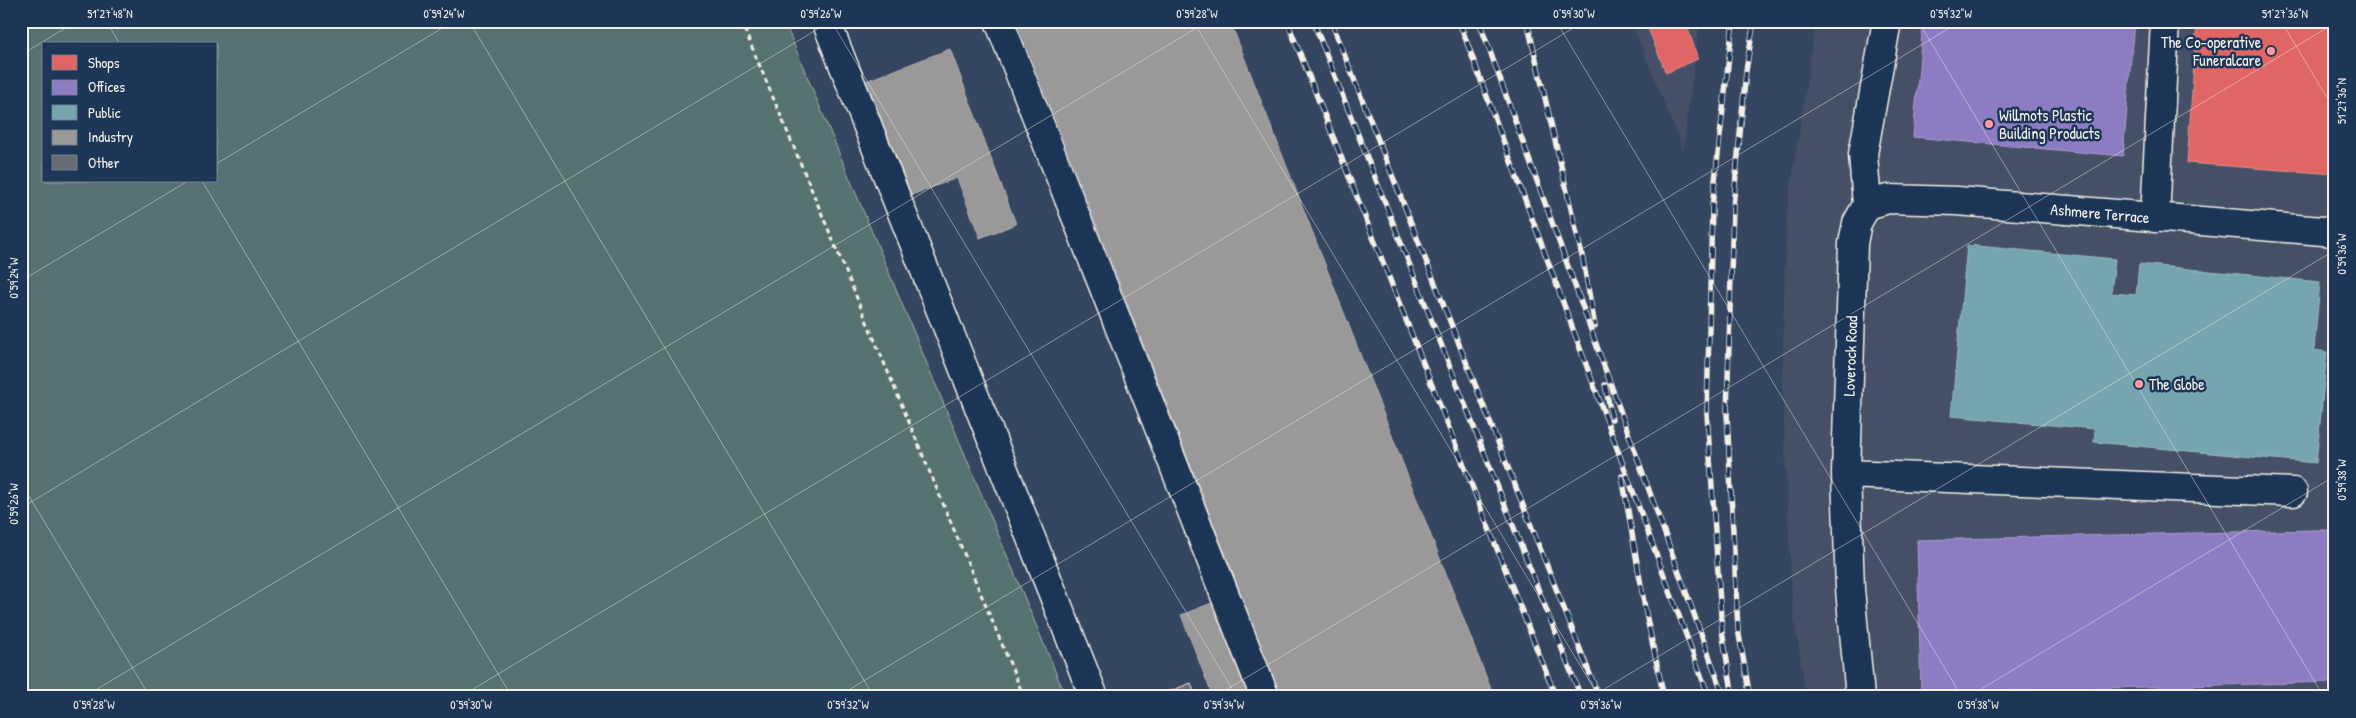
<svg xmlns="http://www.w3.org/2000/svg" width="2356" height="718" viewBox="0 0 2356 718" font-family="'Patrick Hand',sans-serif">
  <style>
    .built { fill: #445065 }
    .green { fill: #57726f; stroke: #a6b2ac; fill-rule: evenodd }
    .shops { fill: #e06666; stroke: #e6908d }
    .offices { fill: #8e7cc3; stroke: #ad9fce }
    .public { fill: #76a5af; stroke: #9cbcc0 }
    .industry { fill: #999; stroke: #b4b3b1 }
    .building { fill: #696b72; stroke: #f4f1e8 }
    .lines { fill: none; stroke-linecap: round; stroke-linejoin: round }
    .minor-casing { stroke: #f4f1e8; stroke-width: 31 }
    .path { stroke: #f4f1e8; stroke-width: 3; stroke-dasharray: 5 4; stroke-linecap: butt }
    .minor { stroke: #1d3557; stroke-width: 28 }
    .rail-casing { stroke: #f4f1e8; stroke-width: 5.5 }
    .rail { stroke: #1d3557; stroke-width: 4; stroke-dasharray: 11; stroke-linecap: butt }
    .ticks { fill: none; stroke: #f4f1e8; stroke-width: 1; stroke-opacity: 0.45 }
    .poi-dot { fill: #ff9aa2; stroke: #1d3557; stroke-width: 2 }
    .labels { text-anchor: middle; stroke-width: 5; stroke-linejoin: round; paint-order: stroke }
    .poi-label { font-size: 16px; fill: #f4f1e8; stroke: #1d3557; text-anchor: start }
    .street-label { font-size: 16px; fill: #f4f1e8; stroke: #1d3557 }
    .neatline { fill: none; stroke: #f4f1e8; stroke-width: 2 }
    .ticks-label { font-size: 12px; text-anchor: middle; fill: #f4f1e8 }
  </style>
  <rect width="100%" height="100%" fill="#34455f"/>
  <filter id="ink" filterUnits="userSpaceOnUse"><feTurbulence type="fractalNoise" baseFrequency=".02" numOctaves="2"/><feDisplacementMap in="SourceGraphic" scale="10" xChannelSelector="R" yChannelSelector="G"/><feConvolveMatrix kernelMatrix="1 2 1 2 8 2 1 2 1" color-interpolation-filters="sRGB"/></filter>
  <g filter="url(#ink)">
    <!-- built -->
    <path class="built" d="M1631,21h69l-17,129z
      M1816,21h519v676h-529l-14,-94 -10,-221 4,-165z"/>
    <!-- green -->
    <path class="green" d="M21,21h763l282,676h-1045zM44,44h172v137h-172z"/>
    <!-- shops -->
    <path class="shops" d="M1645,21h42v5l11,33 -32,14z
      M2197,21h138v153l-148,-11z"/>
    <!-- offices -->
    <path class="offices" d="M1923,21h211l-11,135 -210,-19z
      M2314,530h21v152l-414,11 -4,-153z"/>
    <!-- public -->
    <path class="public" d="M1967,245l148,14 -4,34 25,2 3,-31 181,18 -6,68 13,2 -11,111 -222,-21 1,-13 -144,-13z"/>
    <!-- industry -->
    <path class="industry" d="M1017,21h213l264,676h-281l-32,-82 59,-23z
      M950,49l66,175 -36,14 -23,-60 -48,18 -43,-115z"/>
    <!-- building -->
    <path class="building" d="M1191,683l5,14h-41z"/>
    <g class="lines">
      <defs>
        <path id="minor" d="M826,21l268,676
          M999,21l266,676
          M1867,205l21,-6 69,2 378,31
          M2155,218l10,-197
          M1846,474l447,18
          M1860,697l-10,-108 -4,-115 7,-231 4,-20 10,-18 -4,-51 24,-133"/>
      </defs>
      <!-- minor casing -->
      <use href="#minor" class="minor-casing"/>
      <!-- path -->
      <path class="path" d="M741,21l283,676"/>
      <!-- minor -->
      <use href="#minor" class="minor"/>
      <defs>
        <path id="rail" d="M1287,21l269,676
          M1313,21l268,676
          M1331,21l268,676
          M1459,21l250,676
          M1479,21l245,676
          M1527,21l56,239 12,66
          M1605,385l7,34
          M1622,476l24,138 18,83
          M1733,697l-11,-66 -15,-217 5,-207 21,-186
          M1750,697l-12,-68 -11,-215 6,-207 13,-136 8,-50"/>
      </defs>
      <!-- rail casing -->
      <use href="#rail" class="rail-casing"/>
      <!-- rail -->
      <use href="#rail" class="rail"/>
    </g>
  </g>
  <!-- ticks -->
  <path class="ticks" d="M106,21l14,23M469,21l405,676M831,21l406,676M1193,21l406,676M1556,21l406,676M1918,21l406,676M2281,21l54,90M21,55l56,-34M216,164l238,-143M202,181l310,516M21,281l167,-100M21,483l129,214M21,508l810,-487M84,697l1124,-676M460,697l1125,-676M837,697l1124,-676M1214,697l1121,-674M1591,697l744,-447M1968,697l367,-221"/>
  <!-- markers -->
  <g class="poi-dot">
    <circle cx="2271" cy="51" r="5"/>
    <circle cx="1989" cy="124" r="5"/>
    <circle cx="2139" cy="384" r="5"/>
  </g>
  <g class="labels">
    <!-- poi labels -->
    <g class="poi-label">
      <text x="2261" y="48" text-anchor="end">The Co-operative<tspan x="2261" dy="18">Funeralcare</tspan></text>
      <text x="1999" y="121">Willmots Plastic<tspan x="1999" dy="18">Building Products</tspan></text>
      <text x="2149" y="390">The Globe</text>
    </g>
    <!-- street labels -->
    <g class="street-label">
      <text transform="translate(2100 213) rotate(5)" y="6">Ashmere Terrace</text>
      <text transform="translate(1850 356) rotate(-88)" y="6">Loverock Road</text>
    </g>
  </g>
  <!-- margin -->
  <rect width="2356" height="718" fill="none" stroke="#1d3557" stroke-width="55"/>
  <!-- legend -->
  <rect x="42" y="42" width="175" height="140" fill="#1d3557" stroke="#738091"/>
  <rect x="52" y="55" width="25" height="15" fill="#e06666" stroke="#738091"/>
  <text x="88" y="68" font-size="15" fill="#f4f1e8">Shops</text>
  <rect x="52" y="80" width="25" height="15" fill="#8e7cc3" stroke="#738091"/>
  <text x="88" y="92" font-size="15" fill="#f4f1e8">Offices</text>
  <rect x="52" y="105" width="25" height="15" fill="#76a5af" stroke="#738091"/>
  <text x="88" y="118" font-size="15" fill="#f4f1e8">Public</text>
  <rect x="52" y="130" width="25" height="15" fill="#999999" stroke="#738091"/>
  <text x="88" y="142" font-size="15" fill="#f4f1e8">Industry</text>
  <rect x="52" y="155" width="25" height="15" fill="#696b72" stroke="#738091"/>
  <text x="88" y="168" font-size="15" fill="#f4f1e8">Other</text>
  <rect x="28" y="28" width="2300" height="662" class="neatline"/>
  <g class="ticks-label">
    <text x="110" y="18">51°27'48"N</text>
    <text x="444" y="18">0°59'24"W</text>
    <text x="821" y="18">0°59'26"W</text>
    <text x="1197" y="18">0°59'28"W</text>
    <text x="1574" y="18">0°59'30"W</text>
    <text x="1951" y="18">0°59'32"W</text>
    <text x="2285" y="18">51°27'36"N</text>
    <text transform="translate(2342 101) rotate(-90)" y="4">51°27'36"N</text>
    <text transform="translate(2342 254) rotate(-90)" y="4">0°59'36"W</text>
    <text transform="translate(14 278) rotate(-90)" y="4">0°59'24"W</text>
    <text transform="translate(2342 480) rotate(-90)" y="4">0°59'38"W</text>
    <text transform="translate(14 504) rotate(-90)" y="4">0°59'26"W</text>
    <text x="94" y="709">0°59'28"W</text>
    <text x="471" y="709">0°59'30"W</text>
    <text x="848" y="709">0°59'32"W</text>
    <text x="1224" y="709">0°59'34"W</text>
    <text x="1601" y="709">0°59'36"W</text>
    <text x="1978" y="709">0°59'38"W</text>
  </g>
</svg>
